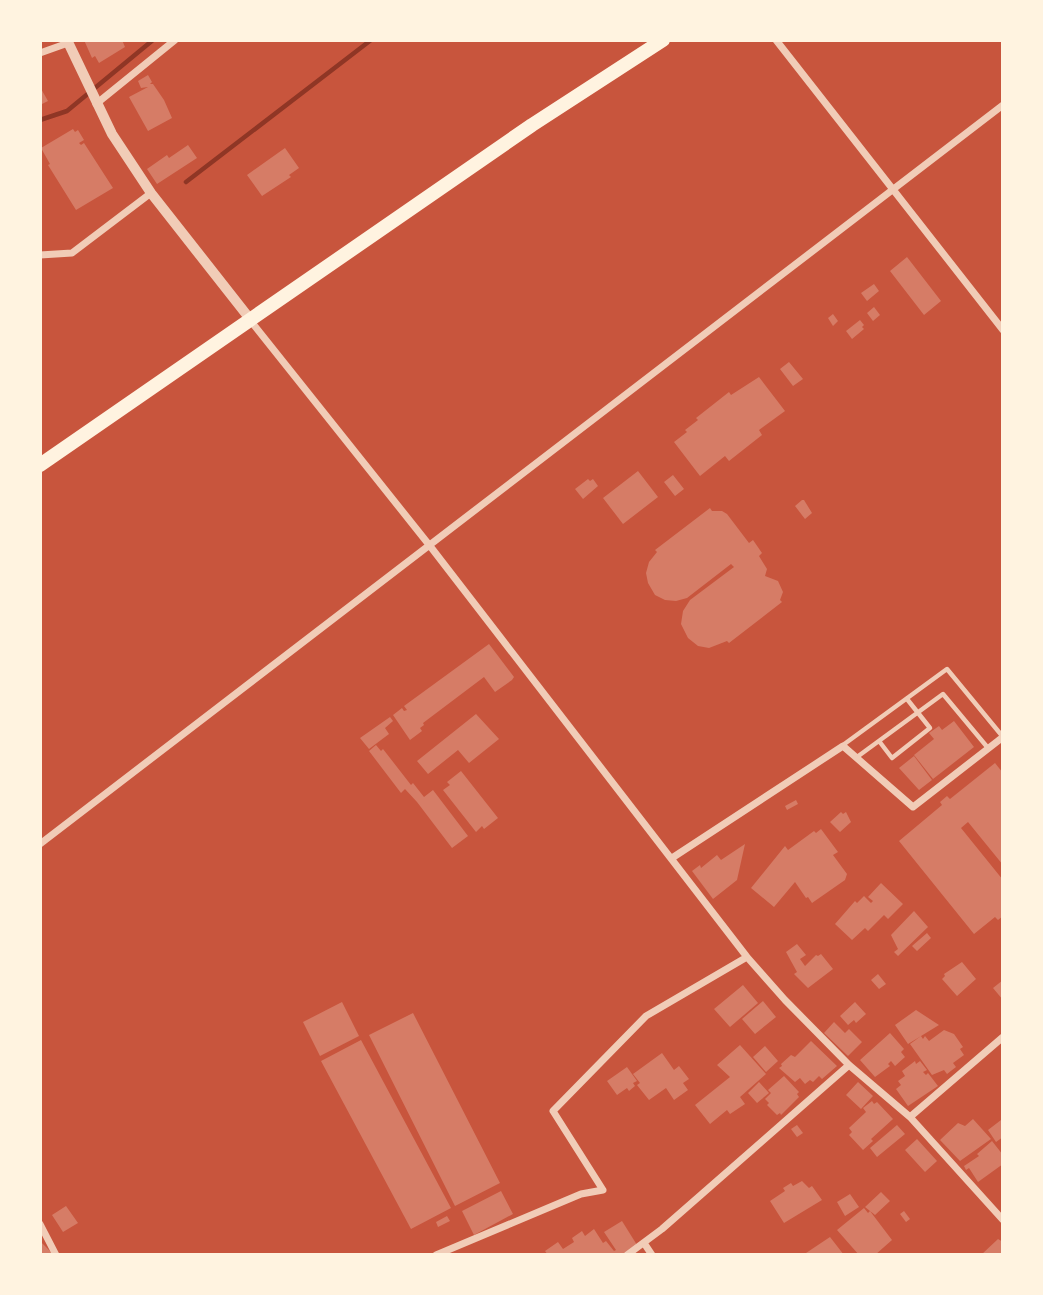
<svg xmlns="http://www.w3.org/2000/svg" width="1043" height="1295" viewBox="0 0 1043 1295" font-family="'PT Sans',sans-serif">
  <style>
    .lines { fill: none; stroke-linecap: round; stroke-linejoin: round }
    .stream { stroke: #8f3625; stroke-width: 4.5 }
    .building { fill: #d67c66 }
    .service { stroke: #f1ccb7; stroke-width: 4.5 }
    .minor { stroke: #f1ccb7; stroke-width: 7 }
    .tertiary { stroke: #f1ccb7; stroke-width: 10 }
    .trunk { stroke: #fff3e0; stroke-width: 14 }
  </style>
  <rect width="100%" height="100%" fill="#c8553d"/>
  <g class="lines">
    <!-- stream -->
    <path class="stream" d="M40,120l27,-9 86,-71
      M186,182l185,-142"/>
  </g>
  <!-- building -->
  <path class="building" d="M84,40h38l3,7 -26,16 -4,-7 -3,2z
    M148,75l4,7 -2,2h3l11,16 8,18 -24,13 -19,-34 19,-10 -7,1 -3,-7z
    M40,87l8,14 -8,4z
    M73,129l2,3 3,-2 6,10 -5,3 2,2 3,-2 29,45 -37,22 -28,-45 2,-1 -9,-16z
    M188,145l9,13 -40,26 -10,-15 20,-14 2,3z
    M285,148l14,20 -10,7 2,2 -29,19 -15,-21z
    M907,257l34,44 -17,14 -34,-44z
    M874,284l5,7 -12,10 -6,-8z
    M874,307l6,8 -7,6 -6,-8z
    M833,314l5,7 -5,5 -5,-8z
    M860,320l4,5 -2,2 2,2 -12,10 -6,-8z
    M789,362l14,17 -10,7 -13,-17z
    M759,377l26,34 -26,19 3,5 -33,26 -4,-5 -25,20 -26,-34 13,-10 -2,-2 13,-10 -2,-2 33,-26 2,3z
    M638,471l20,26 -35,27 -20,-26z
    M673,475l11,14 -9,7 -11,-14z
    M588,479l2,2 3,-2 5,7 -15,13 -8,-10z
    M802,500h2l8,13 -7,6 -10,-13z
    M710,508l2,3h10l5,3 22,29 4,-3 9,13 -3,3 8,13 -2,7 13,5 5,11 -3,8 2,2 -53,41 -2,-2 -18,7 -11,-2 -10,-8 -7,-14 2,-13 7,-11 44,-33 -3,-3 -44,34 -11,3 -11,-1 -10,-5 -7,-12 -2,-10 3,-11 8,-10 -2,-2z
    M489,644l25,33 -2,3 -17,12 -11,-15 -61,46 1,2 -4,3 2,3 -12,9 -17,-25 9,-7 2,3 3,-1 -3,-4z
    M476,714l23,25 -30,24 -11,-13 -30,24 -11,-13z
    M390,717l3,4 -8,7 4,6 -20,15 -9,-11z
    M954,721l20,26 -41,32 -19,-24 20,-16 -5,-6 10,-7 3,4z
    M376,745l5,6 2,-2 28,36 2,-2 11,14 9,-7 35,46 -16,12 -35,-46 -12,-13 -4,4 -32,-42z
    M914,756l18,24 -13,10 -20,-22z
    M995,763l8,10v92l-35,-43 -7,6 42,52v36l-5,4 -3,-3 -21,17 -75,-93 43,-36 -2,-3 7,-6 3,3z
    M461,771l37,47 -14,11 -2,-3 -6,6 -33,-42 7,-5 -3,-3z
    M796,800l2,4 -11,6 -2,-4z
    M841,812l2,2 3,-2 5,10 -11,10 -10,-10z
    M821,829l17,23 -5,3 14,19 -2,6 -33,23 -4,-6 -2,1 -11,-16 -21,25 -23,-19 34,-42 3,4 26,-19 2,2z
    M745,844l-8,36 -24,19 -21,-28 8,-6 1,3 16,-13 4,5z
    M881,883l22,21 -15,15 -4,-4 -16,16 -3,-3 -13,12 -17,-16 20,-23 2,2 7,-7 7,7 2,-2 -5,-4z
    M914,911l14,16 -30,29 -4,-4 4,-3 -7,-14z
    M927,933l4,5 -14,13 -5,-5z
    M797,944l9,11 -6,4 5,7 11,-11 2,1 3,-2 12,15 -25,19 -14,-14 3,-2 -11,-20z
    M962,962l14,17 -19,17 -15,-17 3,-3 -1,-2z
    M878,974l8,10 -7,5 -8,-9z
    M1003,980v20l-10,-12z
    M743,985l15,18 -28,24 -16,-18z
    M763,1001l13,16 -21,17 -13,-15z
    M342,1002l17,34 -39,20 -17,-34z
    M855,1002l11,12 -10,9 -2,-3 -6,5 -8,-9z
    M916,1010l23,15 -31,19 -13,-19z
    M413,1013l87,170 -45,23 -86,-171z
    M834,1022l11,11 4,-4 13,13 -14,14 -24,-23z
    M944,1030l10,4 9,13 -3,2 4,6 -11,8 3,4 -9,7 -3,-4 -12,5 -22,-31 11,-8 2,3 2,-3 4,5z
    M890,1033l14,16 -3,3 4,5 -10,9 -4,-5 -3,3 2,2 -15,11 -15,-17z
    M361,1040l90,168 -40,21 -90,-168z
    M811,1041l26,25 -15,13 -3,-3 -6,6 -3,-2 -5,4 -5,-6 -5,4 -16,-14 3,-2 -1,-2 10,-9 4,2z
    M740,1045l26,29 -26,23 5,7 -15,10 -3,-4 -17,14 -15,-19 35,-28 -13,-12z
    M765,1046l13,15 -12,11 -13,-15z
    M662,1053l12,17 5,-4 10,13 -6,4 5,7 -14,10 -8,-12 -17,12 -12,-15 3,-2 -7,-9z
    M915,1061l1,3 4,-3 7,9 -4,2 3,3 2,-2 10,13 -30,20 -12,-17 5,-4 -3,-4 7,-5 -3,-5z
    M627,1067l10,14 -4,2 2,3 -6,5 -2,-3 -10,7 -10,-14z
    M784,1076l15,16 -2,2 2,3 -18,18 -1,-2 -3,2 -10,-10 2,-2 -4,-4 6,-6 -3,-3z
    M759,1082l10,11 -12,10 -9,-10z
    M858,1082l15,14 -12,13 -15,-14z
    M872,1101l2,3 3,-2 16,17 -22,20 2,2 -10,9 -14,-15 3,-3 -3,-4 17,-16 -3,-4z
    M973,1119l18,20 -31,22 -20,-21 18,-17 7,3z
    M1001,1120l2,17 -7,5 -8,-12z
    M797,1125l6,8 -6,4 -6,-8z
    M897,1125l8,9 -28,23 -7,-9z
    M917,1139l20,22 -12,11 -20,-22z
    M992,1141l11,14v9l-25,18 -9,-14 -3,2 -2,-4 15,-10 -2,-2z
    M802,1181l7,7 3,-2 10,14 -38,23 -14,-22 15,-10 -2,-3 8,-5 2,3z
    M501,1191l12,23 -39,21 -12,-24z
    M881,1192l9,9 -15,14 -10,-8z
    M850,1194l9,13 -14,9 -8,-14z
    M66,1206l12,17 -15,9 -11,-17z
    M864,1208l4,5 2,-2 22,29 -17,15h-16l-22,-25z
    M904,1211l6,8 -4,3 -6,-8z
    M447,1216l3,5 -12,6 -2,-5z
    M622,1221l15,24 -14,10h-75l-3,-4 13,-9 5,7 11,-7 -2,-4 10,-7 3,5 9,-7 9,14 3,-2 8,10 2,-1 -12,-18z
    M830,1237l14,18h-41z
    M998,1239l5,3v13h-22z
    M40,1241l11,11v3h-11z"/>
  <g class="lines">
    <!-- service -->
    <path class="service" d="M879,741l13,17 38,-30 -23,-29
      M843,745l104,-76 56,68
      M857,757l86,-63 45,54"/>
    <!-- minor -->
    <path class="minor" d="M776,40l227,290
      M40,53l28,-10
      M96,104l79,-64
      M40,255l32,-2 79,-60
      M250,320l180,226 317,411 38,43 64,65 61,52 93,103
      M40,844l963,-739
      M672,858l171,-112 70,61 90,-70
      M910,1117l93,-80
      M40,1224l16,31
      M644,1243l8,12
      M436,1255l145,-61 22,-4 -50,-79 93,-95 101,-59
      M627,1255l35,-26 187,-164"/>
    <!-- tertiary -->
    <path class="tertiary" d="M67,40l45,94 39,59 99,126"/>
    <!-- trunk -->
    <path class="trunk" d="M40,465l492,-340 131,-85"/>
  </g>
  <!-- border -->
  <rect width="1043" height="1295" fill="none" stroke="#fff3e0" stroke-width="84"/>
</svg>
